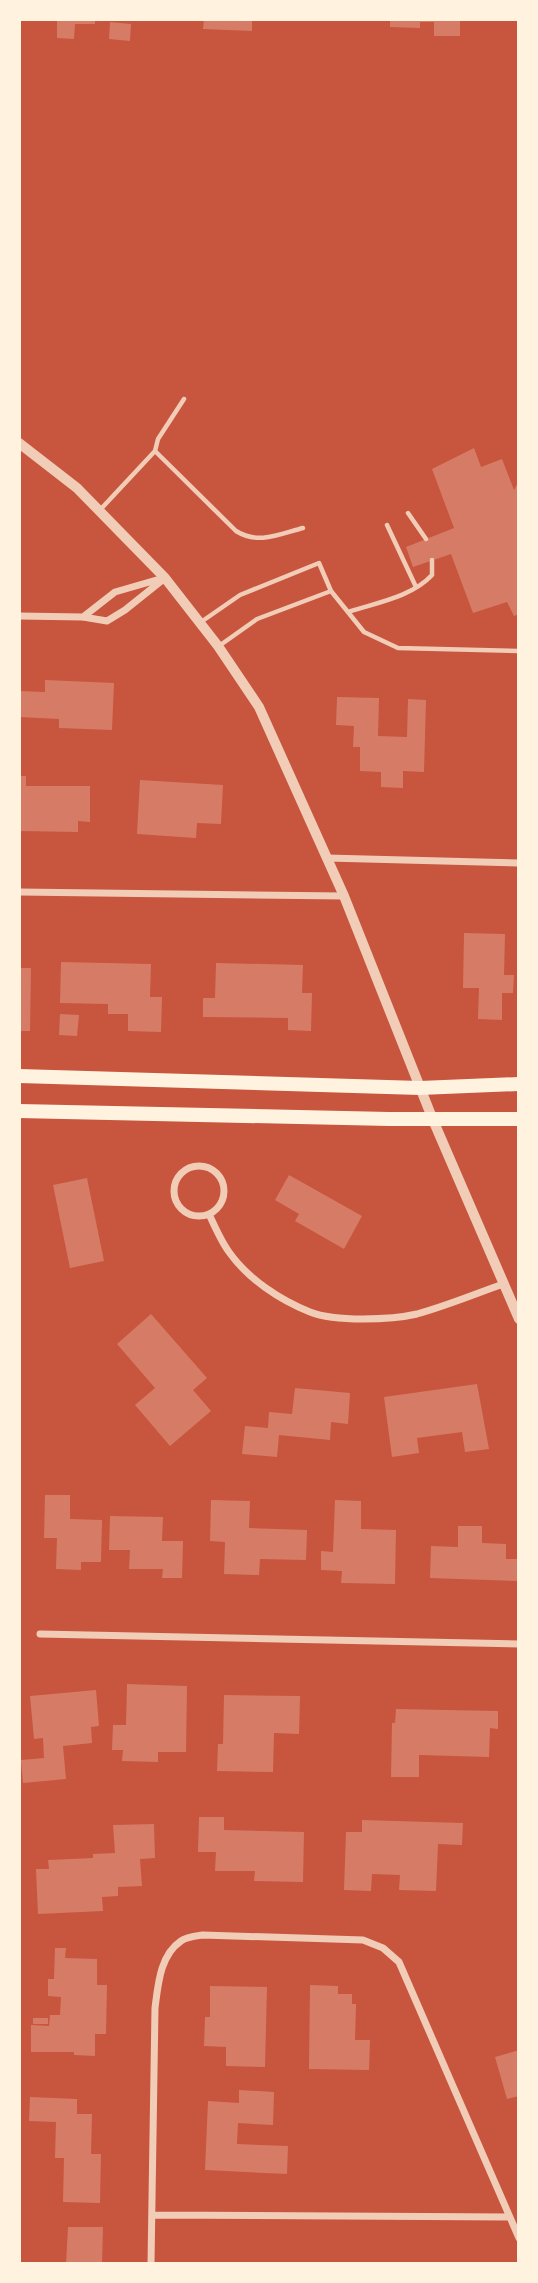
<svg xmlns="http://www.w3.org/2000/svg" width="538" height="2283" viewBox="0 0 538 2283" font-family="'IBM Plex Serif',serif">
  <style>
    .building { fill: #d67c66 }
    .lines { fill: none; stroke-linecap: round; stroke-linejoin: round }
    .service { stroke: #f1ccb7; stroke-width: 4.5 }
    .minor { stroke: #f1ccb7; stroke-width: 7 }
    .tertiary { stroke: #f1ccb7; stroke-width: 10 }
    .primary { stroke: #fff3e0; stroke-width: 14 }
  </style>
  <rect width="100%" height="100%" fill="#c8553d"/>
  <!-- building -->
  <path class="building" d="M57,19h38v5h-20l-1,15 -17,-1z
    M204,19h48v12l-49,-2z
    M390,19h70v17h-26v-14h-14v6l-30,-1z
    M110,22l21,2 -1,17 -21,-2z
    M474,448l7,19 21,-8 12,31 5,-9v133l-5,2 -7,-14 -34,11 -22,-59 -38,13 -7,-20 48,-19 -22,-59z
    M45,680l69,3 -2,47 -53,-2v-9l-40,-2v-26l26,1z
    M337,697l42,1 -1,38 29,1 1,-38 18,1 -2,72 -21,-1v17l-22,-1v-15l-21,-1v-24h-7l1,-21 -18,-1z
    M19,776h7v10h64v36l-12,-1v11l-59,-1z
    M140,780l83,5 -2,39 -24,-1 -1,15 -59,-4z
    M464,933l41,1 -1,41h10l-1,18h-11v27l-24,-1 1,-31h-16z
    M61,962l90,2 -1,33h12l-1,35 -33,-1v-17h-20v-10l-48,-1z
    M216,963l87,2 -1,28h10l-1,38 -23,-1v-12l-85,-1v-19h12z
    M19,968h12l-1,63h-11z
    M60,1014l19,1 -2,21 -18,-1z
    M289,1175l73,41 -18,33 -49,-28 4,-7 -24,-14z
    M87,1178l17,83 -34,7 -17,-83z
    M151,1314l56,64 -14,12 18,21 -41,35 -35,-41 20,-17 -38,-44z
    M477,1384l12,65 -24,3 -3,-20 -45,6 2,15 -27,4 -8,-60z
    M295,1388l55,5 -2,31 -17,-2 -1,18 -51,-5 -2,22 -35,-3 3,-28 23,2 1,-16 23,2z
    M45,1495h25v24l32,1 -1,42h-20v8l-25,-1 1,-31h-13z
    M211,1500l39,1 -1,27 58,2 -1,30 -46,-1 -1,16 -35,-1 1,-32 -15,-1z
    M335,1500l26,1v28l35,1 -1,54 -54,-1 1,-12 -21,-1v-19l12,1z
    M110,1516l53,1 -1,24h21l-1,37h-20l1,-9h-34l1,-19h-21z
    M458,1526h24v17l24,1v15h13v22l-89,-3 1,-32 27,1z
    M127,1684l60,2 -1,66h-28v10l-36,-1 1,-11h-11l1,-25h13z
    M96,1690l3,36 -8,1 1,16 -29,3 3,33 -43,4 -2,-23 23,-2 -1,-20 -9,1 -4,-43z
    M224,1695l76,1 -1,38 -25,-1 -1,39 -56,-1 1,-27h5z
    M396,1709l102,2v18l-8,-1 -1,29 -70,-2v22h-28l1,-54h3z
    M199,1817h25v13l80,2 -1,50 -49,-1 1,-10h-40l1,-19h-18z
    M362,1820l101,3 -1,22 -24,-1 -2,47 -37,-1 1,-15 -28,-1 -1,17 -27,-1 2,-58h16z
    M154,1824l1,34 -15,1 2,27 -24,1v9l-16,1 1,14 -65,3 -2,-45h13l-1,-9 45,-2v-4l22,-1 -2,-28z
    M55,1948h11l-1,10 32,1v26h10l-1,49h-11v22l-21,-1v-3h-43v-27l18,1 1,-11h10l1,-18 -13,-1v-17h6z
    M310,1985l28,1v8h14v10h4l-1,36h15l-1,30 -60,-1z
    M210,1986l57,1 -2,80 -39,-1v-19l-22,-1 1,-29h5z
    M33,2018h15v6h-15z
    M519,2050v46l-12,3 -12,-42z
    M239,2090l35,2 -1,33 -35,-2 -1,21 51,2 -1,28 -82,-4 3,-69 31,2z
    M30,2097l47,2v15h15l-1,40h10l-1,49 -37,-1 1,-44h-9l1,-36 -27,-1z
    M68,2227h35l-1,37h-36z"/>
  <g class="lines">
    <!-- service -->
    <path class="service" d="M155,451l81,80c22,14 44,3 67,-3
      M99,511l56,-60 3,-12 26,-40
      M408,513l18,26
      M387,525l29,62
      M348,612c27,-9 64,-15 84,-37v-15
      M201,622l39,-27 79,-32 12,28 33,41 34,16 121,3
      M219,646l38,-27 74,-28"/>
    <!-- minor -->
    <path class="minor" d="M19,616l64,1 24,4 18,-11 40,-32
      M83,617l32,-25 45,-13
      M327,858l192,5
      M19,892l325,4
      M174 1191a25 25 0 1 1 50 0a25 25 0 1 1-50 0Z
      M209,1214c6,13 12,27 20,38 19,27 51,48 81,60 25,10 81,8 107,2 29,-8 58,-20 86,-30
      M40,1634l479,10
      M153,2215l356,2
      M151,2264l4,-256c3,-23 5,-53 26,-67 5,-4 15,-5 22,-6l160,5 20,8 16,14 120,276"/>
    <!-- tertiary -->
    <path class="tertiary" d="M19,443l58,45 88,90 53,68 41,61 85,189 89,224 86,199"/>
    <!-- primary -->
    <path class="primary" d="M19,1076l401,12 99,-4
      M19,1111l370,8h130"/>
  </g>
  <!-- border -->
  <rect width="538" height="2283" fill="none" stroke="#fff3e0" stroke-width="42"/>
</svg>
